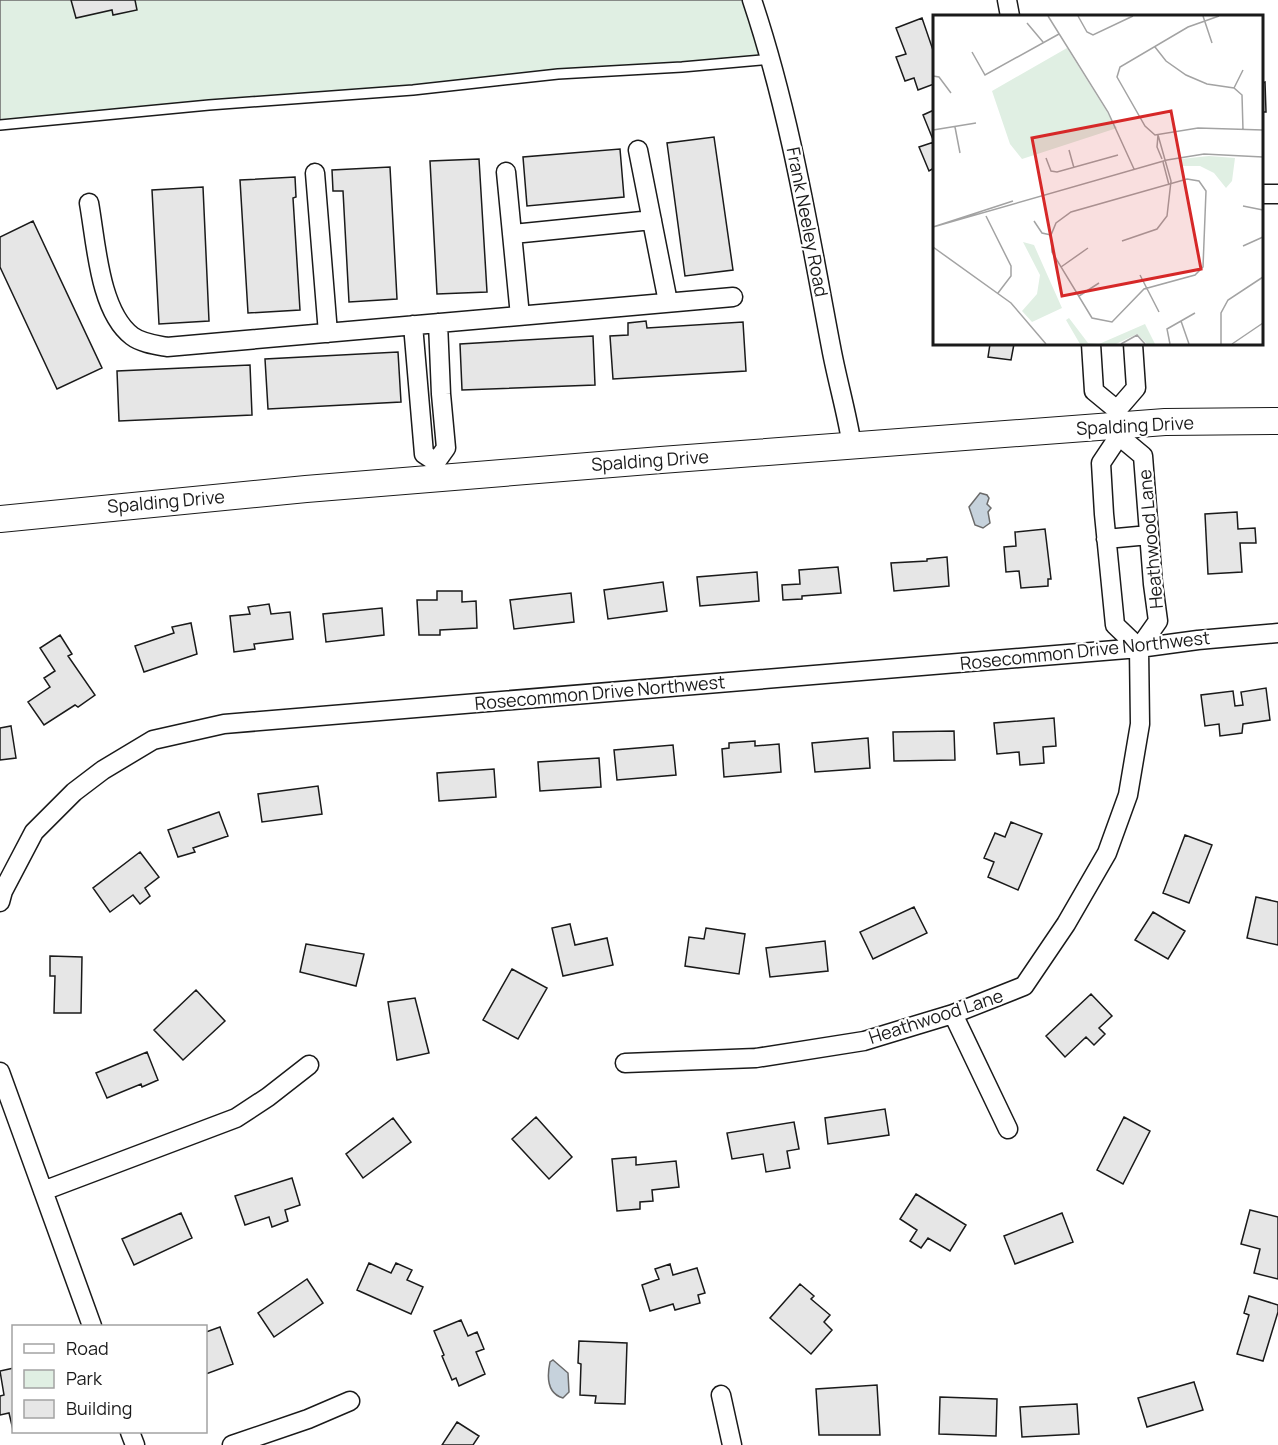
<svg xmlns="http://www.w3.org/2000/svg" width="1278" height="1445" viewBox="0 0 1278 1445" font-family="Manrope,sans-serif">
  <style>
    .green { fill: #e0efe3; stroke: #6a6a6a; stroke-width: 1.5 }
    .water { fill: #c6d2dc; stroke: #6a6a6a; stroke-width: 1.5 }
    .building { fill: #e6e6e6; stroke: #1a1a1a; stroke-width: 1.5 }
    .lines { fill: none; stroke-linecap: round; stroke-linejoin: round }
    .service-casing { stroke: #1a1a1a; stroke-width: 12 }
    .minor-casing { stroke: #1a1a1a; stroke-width: 21 }
    .secondary-casing { stroke: #1a1a1a; stroke-width: 28 }
    .service { stroke: #fff; stroke-width: 9 }
    .minor { stroke: #fff; stroke-width: 18 }
    .secondary { stroke: #fff; stroke-width: 26 }
    .labels { text-anchor: middle; stroke-width: 4.5; stroke-linejoin: round; paint-order: stroke }
    .street-label { font-size: 18px; fill: #1a1a1a; stroke: #fff }
    .inset-road { fill: none; stroke: #a3a3a3; stroke-width: 1.5 }
    .view { fill: #d62828; fill-opacity: 0.15; stroke: #d62828; stroke-width: 3 }
    .inset-edge { fill: none; stroke: #1a1a1a; stroke-width: 3 }
  </style>
  <rect width="100%" height="100%" fill="#fff"/>
  <!-- green -->
  <path class="green" d="M0,0h752l20,59 -772,66z"/>
  <!-- water -->
  <path class="water" d="M980,493l7,2 2,3 -2,6 4,4 -3,4 2,11 -7,5 -8,-3 -6,-18z
    M553,1360l15,13 1,19 -6,6c-17,-5 -16,-22 -13,-36z"/>
  <!-- building -->
  <path class="building" d="M71,0h64l2,10 -24,5 -1,-5 -36,8z
    M922,18l12,35v31l-16,6 -4,-12 -9,3 -9,-24 10,-3 -10,-26z
    M1265,82l1,30h-4v-29z
    M934,110v58l-5,3 -10,-24 15,-5 -11,-27z
    M714,137l19,133 -48,6 -18,-133z
    M620,149l4,48 -97,9 -4,-49z
    M479,159l8,133 -50,2 -7,-133z
    M390,167l7,132 -48,3 -6,-111h-10l-1,-21z
    M295,177l1,20 -3,1 7,112 -52,3 -8,-133z
    M203,187l6,134 -50,3 -7,-134z
    M33,221l69,147 -45,21 -57,-122v-30z
    M646,321l1,7 96,-6 3,49 -133,8 -3,-43 18,-1v-12z
    M593,336l2,49 -133,5 -2,-46z
    M990,344h24l-3,16 -23,-3z
    M398,352l3,50 -133,7 -3,-50z
    M250,365l2,50 -133,6 -2,-50z
    M1237,512l1,17 17,-1 1,15h-16l2,29 -34,2 -3,-60z
    M1045,529l6,50h-3v7l-27,2 -2,-17 -13,1 -2,-25 12,-1 -1,-14z
    M947,557l2,29 -55,5 -3,-28 36,-2v-2z
    M838,567l3,26 -39,3v3l-19,1 -1,-15 18,-1 -1,-14z
    M757,572l2,29 -59,5 -3,-29z
    M663,582l4,29 -59,8 -4,-29z
    M437,591h25v11l14,-1 1,27 -37,2v5h-21l-2,-35h20z
    M571,593l3,29 -60,7 -4,-29z
    M269,604l2,10 19,-2 3,27 -39,5 1,5 -21,3 -4,-36 20,-2 -2,-7z
    M382,608l2,27 -58,7 -3,-28z
    M191,623l6,31 -53,18 -9,-26 39,-13 -2,-6z
    M60,635l12,19 -4,2 27,39 -17,12 -3,-2 -31,20 -16,-23 22,-15 -6,-9 11,-7 -15,-23z
    M1266,688l4,32 -27,4 -1,9 -22,3 -1,-12 -14,2 -4,-31 32,-4 2,15 8,-1 -2,-13z
    M1054,718l2,28 -13,1 1,16 -24,2 -1,-13 -22,2 -3,-31z
    M11,726l5,32 -16,2v-32z
    M954,731l1,29 -61,1 -1,-29z
    M868,738l2,30 -55,4 -3,-29z
    M755,741v5l24,-2 2,28 -57,5 -2,-28 7,-1v-5z
    M673,745l3,30 -59,5 -3,-30z
    M599,758l2,29 -61,4 -2,-29z
    M494,769l2,28 -57,4 -2,-28z
    M318,786l4,28 -60,8 -4,-28z
    M219,812l9,24 -35,12 2,4 -17,5 -10,-27z
    M1011,822l31,12 -24,56 -30,-13 6,-15 -10,-4 11,-25 10,4z
    M1185,835l27,10 -23,58 -26,-10z
    M140,852l19,25 -14,11 5,8 -10,8 -7,-9 -23,17 -17,-24z
    M1256,897l22,5v43l-31,-7z
    M914,907l13,26 -54,26 -13,-27z
    M1153,912l32,19 -17,28 -33,-19z
    M570,924l5,21 32,-7 6,27 -50,11 -11,-48z
    M706,928l39,6 -6,40 -54,-8 4,-29 15,2z
    M825,941l3,30 -58,6 -4,-29z
    M306,944l58,10 -8,32 -56,-14z
    M50,956l32,1 -1,56h-27l1,-37h-5z
    M512,969l35,19 -29,51 -35,-19z
    M196,990l29,31 -42,39 -29,-30z
    M1091,994l21,22 -13,12 6,6 -11,11 -8,-8 -21,20 -19,-21z
    M415,998l14,55 -32,7 -9,-58z
    M147,1052l11,28 -16,7 -1,-3 -34,14 -11,-25z
    M885,1109l4,26 -61,9 -3,-26z
    M536,1117l36,40 -23,22 -37,-40z
    M1124,1117l26,14 -27,53 -26,-14z
    M393,1118l18,24 -48,36 -17,-24z
    M794,1122l5,27 -12,2 3,17 -24,4 -3,-18 -31,5 -5,-26z
    M636,1157v8l40,-4 3,26 -27,3 1,11 -13,1v7l-23,2 -5,-52z
    M292,1178l8,27 -15,5 3,11 -16,6 -3,-10 -24,8 -10,-29z
    M916,1194l50,31 -16,26 -22,-13 -7,10 -11,-7 7,-11 -17,-11z
    M1250,1210l28,7v62l-24,-6 6,-24 -19,-5z
    M181,1213l11,25 -58,27 -12,-26z
    M1062,1213l11,29 -58,22 -11,-28z
    M369,1263l22,10 5,-10 16,7 -5,10 16,7 -12,27 -54,-24z
    M670,1264l3,11 24,-7 8,25 -7,2 2,8 -25,7 -2,-6 -23,7 -8,-26 17,-6 -4,-10z
    M307,1279l16,24 -49,34 -16,-24z
    M800,1284l14,12 -3,3 19,16 -6,7 8,8 -21,24 -41,-36z
    M1249,1296l29,9v7l-15,49 -26,-7 12,-39 -5,-2z
    M461,1320l7,16 9,-4 7,17 -8,3 9,22 -26,12 -3,-8 -4,2 -10,-24 2,-1 -10,-24z
    M220,1327l13,37 -27,10v-42z
    M579,1341l48,2 -2,61 -30,-1 1,-7 -16,-1 1,-31 -3,-1z
    M14,1368v61l-1,1 -4,-17 -9,2v-19l4,-1 -4,-24z
    M1194,1382l9,28 -56,17 -9,-29z
    M877,1385l3,50h-61l-3,-46z
    M940,1397l57,2 -1,37 -57,-2z
    M1077,1404l2,30 -57,3 -2,-30z
    M457,1422l22,14 -6,9h-31z"/>
  <g class="lines">
    <defs>
      <path id="service" d="M0,125l209,-20 204,-15 145,-16 124,-7 90,-8"/>
      <path id="minor" d="M752,0c38,113 57,231 79,347 6,33 16,66 21,99
        M1007,0l3,16
        M638,150l30,152
        M506,172l14,144
        M315,173l13,160
        M1262,194h16
        M89,203c7,38 10,108 43,133 9,7 24,9 35,11l566,-50
        M513,234l139,-14
        M413,325l11,129 12,8
        M1091,344l3,47 23,19
        M1133,344l3,44 -19,22 2,26 -18,27 3,51 11,111 24,23
        M436,462l10,-14 -5,-54 -3,-71
        M1106,539l43,-4
        M0,902l3,-11 31,-59 40,-40 29,-22 50,-30 71,-16 915,-76 59,-8 80,-7
        M953,1014l55,115
        M625,1063l131,-5 108,-17 89,-27 71,-28 42,-62 41,-71 21,-58 12,-71 -1,-76 19,-27 -5,-37 -10,-128 -24,-20
        M0,1072l92,254
        M43,1191l193,-73 32,-21 41,-32
        M721,1395l11,50
        M130,1432l5,13
        M232,1445l76,-26 42,-18"/>
      <path id="secondary" d="M0,519l306,-30 355,-29 504,-38 113,-1"/>
    </defs>
    <!-- service casing -->
    <use href="#service" class="service-casing"/>
    <!-- minor casing -->
    <use href="#minor" class="minor-casing"/>
    <!-- secondary casing -->
    <use href="#secondary" class="secondary-casing"/>
    <!-- service -->
    <use href="#service" class="service"/>
    <!-- minor -->
    <use href="#minor" class="minor"/>
    <!-- secondary -->
    <use href="#secondary" class="secondary"/>
  </g>
  <g class="labels">
    <!-- street labels -->
    <g class="street-label">
      <text transform="translate(807 222) rotate(79)" y="6">Frank Neeley Road</text>
      <text transform="translate(1135 426) rotate(-3)" y="6">Spalding Drive</text>
      <text transform="translate(650 461) rotate(-4)" y="6">Spalding Drive</text>
      <text transform="translate(166 502) rotate(-5)" y="6">Spalding Drive</text>
      <text transform="translate(1151 539) rotate(-95)" y="6">Heathwood Lane</text>
      <text transform="translate(1085 651) rotate(-6)" y="6">Rosecommon Drive Northwest</text>
      <text transform="translate(600 693) rotate(-5)" y="6">Rosecommon Drive Northwest</text>
      <text transform="translate(936 1017) rotate(-18)" y="6">Heathwood Lane</text>
    </g>
  </g>
  <!-- overview -->
  <g transform="translate(933 15)">
    <rect width="330" height="330" fill="#fff"/>
    <path d="M134,33l50,80 -95,31 -12,-15 -18,-53zM276,141l26,2 -3,23 -6,7 -12,-15 -14,-7h-18l-1,-7zM90,227l11,3 28,63 -30,14 -10,-11 15,-17 3,-19zM136,303l19,25 11,1 46,-20 10,20h-8l-10,-10 -21,10h-36l-14,-24z" fill="#e0efe3"/>
    <path class="inset-road" d="M115,1l60,96 26,57M145,1l9,16 6,3 40,-19M270,1l9,27M286,1l-31,11 -68,40 -3,10 28,49 10,9 43,-7 65,2M94,8l16,19M222,32l11,14 20,14 21,9 27,4 8,7 1,35M39,37l13,23 74,-41M0,61l6,1 12,16M301,73l9,-18M22,112l5,26M0,115l43,-7M225,120l-1,12 5,12M136,135l5,18M113,143l5,13 6,1 61,-17M230,147l6,23M254,164l12,2 7,10 -3,76 -8,8 -51,14 -32,33 -20,-4 -40,-66 -1,-17 5,-12 15,-11zM310,191l20,4M53,201l25,50v10l-13,17M101,206l8,12 9,2M0,212l234,-67 37,-6 59,3M0,212l80,-26M189,226l35,-12 10,-13 4,-35 -13,-46M310,231l20,-9M0,232l78,56 35,41M128,252l27,-19M207,260l19,37M146,281l20,-13M248,306l8,23M188,329l16,-9 8,9M237,329l-3,-15 28,-16M288,329v-31l7,-13 35,-23M299,329l31,-21"/>
    <path class="view" d="M238,96l30,158 -139,27 -30,-158z"/>
    <rect width="330" height="330" class="inset-edge"/>
  </g>
  <!-- legend -->
  <rect x="12" y="1325" width="195" height="108" fill="#ffffff" stroke="#a3a3a3" stroke-width="1.5"/>
  <rect x="24" y="1344" width="30" height="9" fill="#ffffff" stroke="#a3a3a3" stroke-width="1.5"/>
  <text x="66" y="1355" font-size="18" fill="#1a1a1a">Road</text>
  <rect x="24" y="1370" width="30" height="18" fill="#e0efe3" stroke="#a3a3a3" stroke-width="1.5"/>
  <text x="66" y="1385" font-size="18" fill="#1a1a1a">Park</text>
  <rect x="24" y="1400" width="30" height="18" fill="#e6e6e6" stroke="#a3a3a3" stroke-width="1.5"/>
  <text x="66" y="1415" font-size="18" fill="#1a1a1a">Building</text>
</svg>
